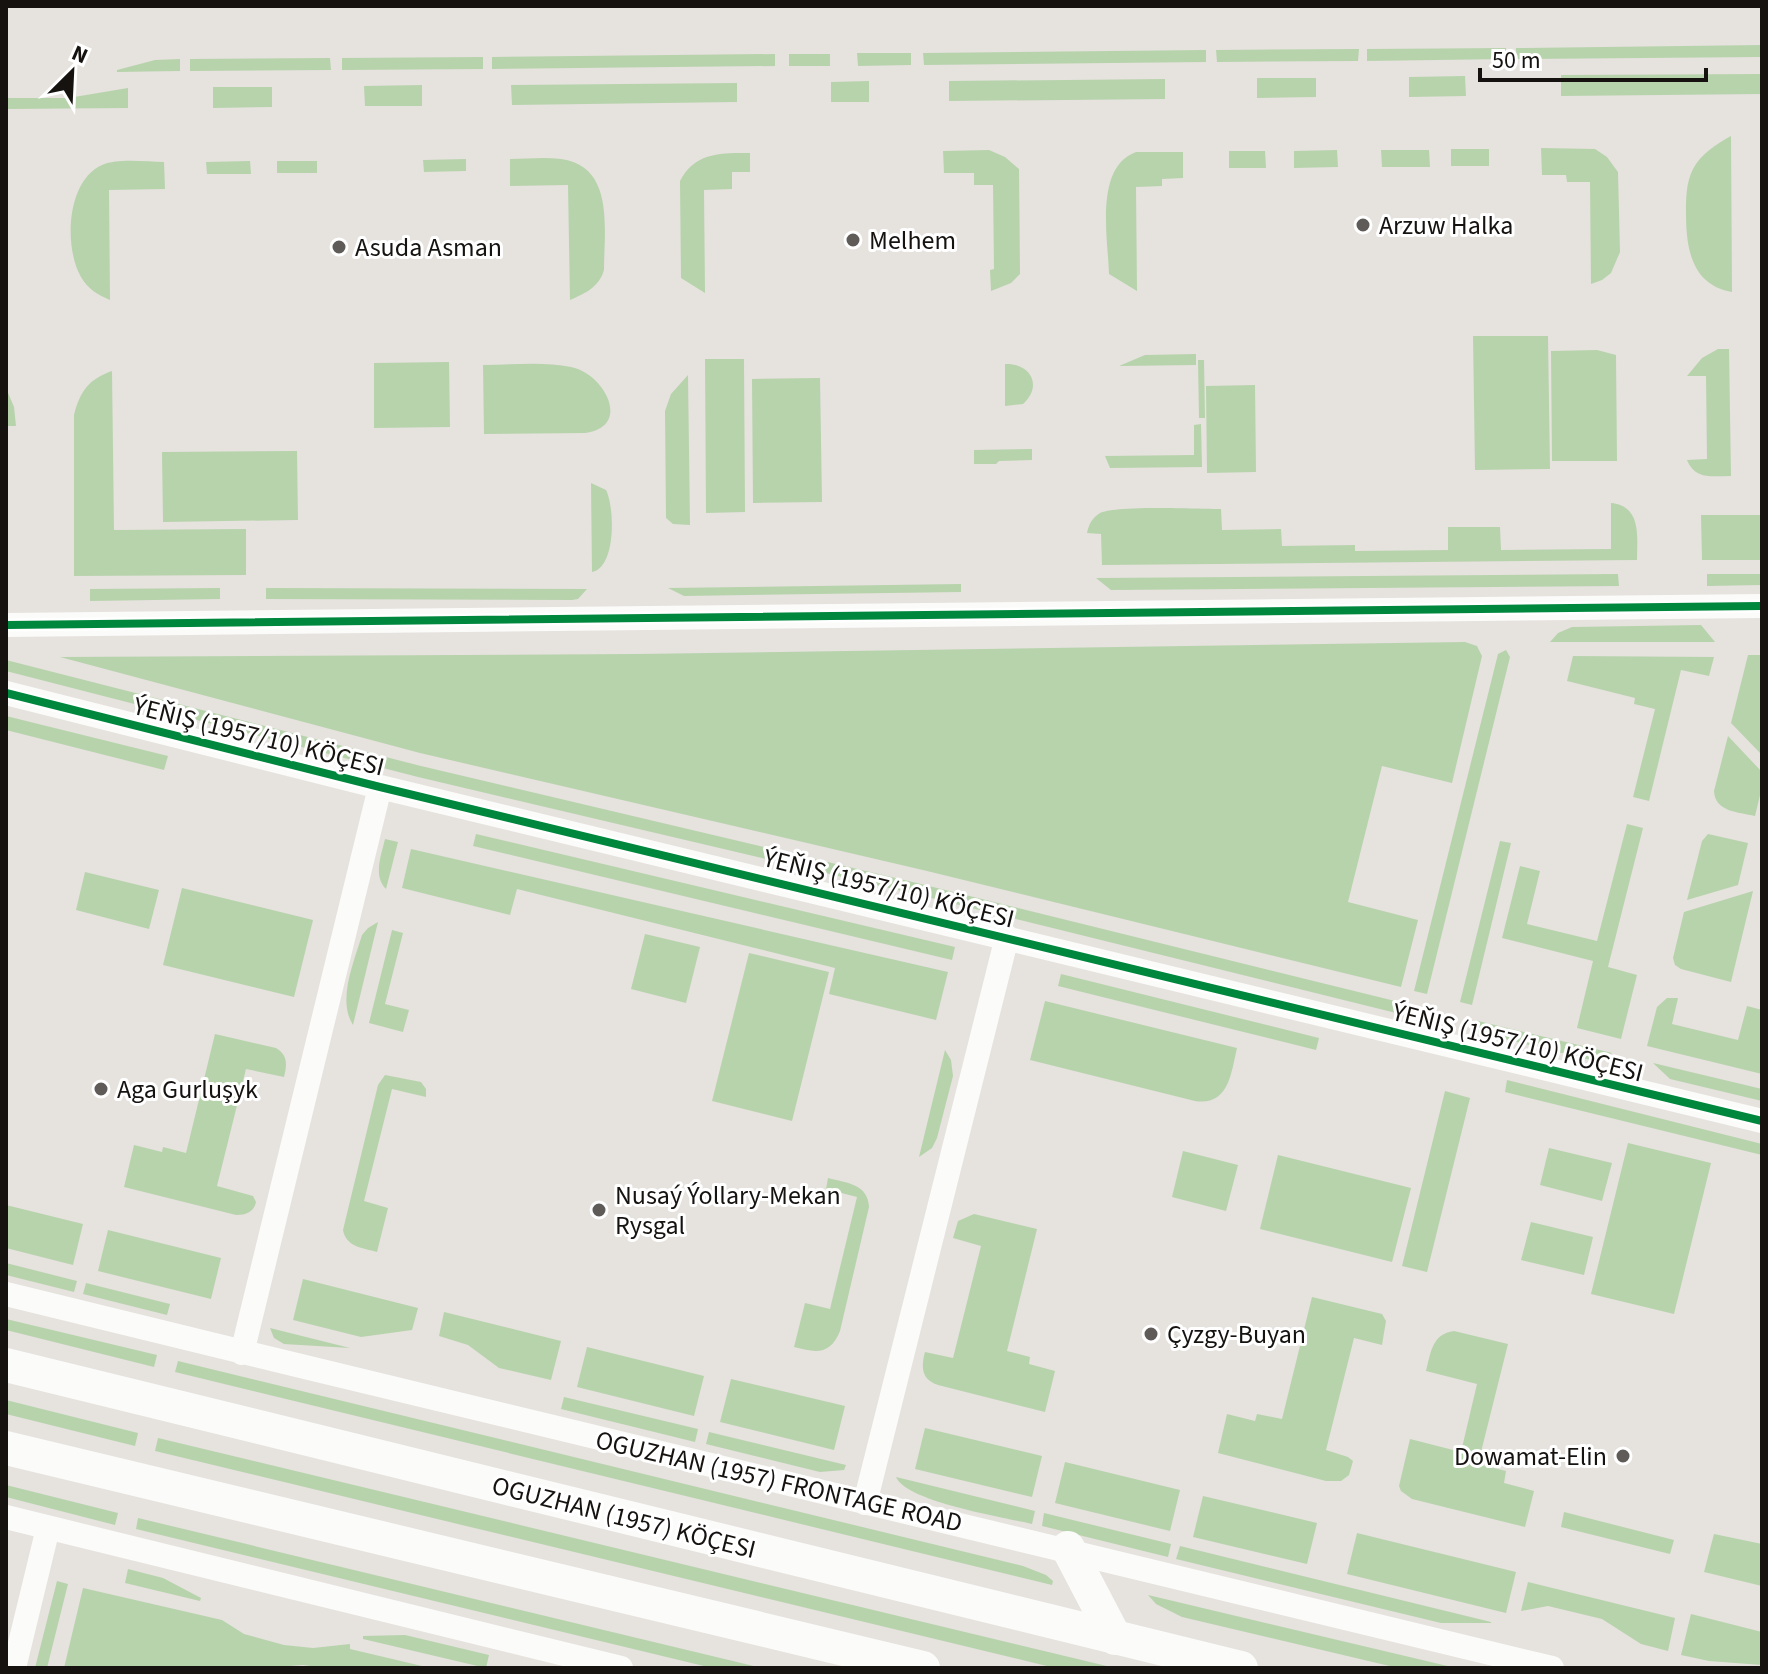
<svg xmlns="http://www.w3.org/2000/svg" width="1768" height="1674" viewBox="0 0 1768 1674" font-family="'Source Sans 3',sans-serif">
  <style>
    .green { fill: #b7d3ac }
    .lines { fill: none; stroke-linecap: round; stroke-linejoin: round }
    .street { stroke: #fbfbfa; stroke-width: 24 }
    .secondary { stroke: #fbfbfa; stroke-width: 34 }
    .cycleway-casing { stroke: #fff; stroke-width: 13 }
    .cycleway { stroke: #00873e; stroke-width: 8 }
    .poi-dot { fill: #5e5b58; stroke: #fff; stroke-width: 3 }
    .labels { text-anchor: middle; stroke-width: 6; stroke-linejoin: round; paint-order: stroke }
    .poi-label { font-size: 26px; fill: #151210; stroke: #fff; text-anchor: start }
    .street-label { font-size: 26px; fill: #151210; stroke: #fff }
  </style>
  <rect width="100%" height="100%" fill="#e6e2de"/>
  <!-- green -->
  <path class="green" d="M1762,45v12l-246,2v-11z
    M1506,48v11l-139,2v-12z
    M1359,49l-1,12 -141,1 -1,-12z
    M1206,50v12l-282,3 -1,-12z
    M857,53h54v12l-53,1z
    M775,54v12l-283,3v-12z
    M789,54h41v12h-41z
    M483,57v12l-141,1v-12z
    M330,58l1,12 -141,1v-12z
    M180,59v12l-63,1v-2l38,-10z
    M1762,74v20l-201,2v-21z
    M1465,76l1,20 -57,1v-20z
    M1257,78h59v19l-59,1z
    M1165,79v20l-216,2v-20z
    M869,81v21h-38v-20z
    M737,83v19l-225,3 -1,-20z
    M422,85v21h-57l-1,-20z
    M213,87h59v20l-59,1z
    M128,88v20l-122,1v-11h62z
    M1731,136l1,156c-41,-7 -46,-45 -46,-79 0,-15 0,-30 7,-44 9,-16 22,-24 38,-33z
    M1541,148l54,1 12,8 11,15 2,80 -9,21 -9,7 -11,4 -1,-102h-23l-1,-7h-24z
    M1451,149h38v17h-38z
    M989,150l16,7 14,12 1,105 -9,9 -20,8 -1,-21 4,-1 -1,-84h-19v-12h-30l-1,-22z
    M1337,150l1,17 -44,1v-17z
    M1381,150h48l1,17h-48z
    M1229,151h36l1,17h-37z
    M1136,152h47v26l-21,1v7l-26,1 1,104 -28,-17c-1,-35 -15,-107 27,-122z
    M750,153v19h-18v17l-28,1 1,103 -24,-15 -1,-97c15,-29 41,-28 70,-28z
    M466,159v12l-42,1 -1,-12z
    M510,159c16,0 34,-2 51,0 54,7 43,71 43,111 -5,17 -18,23 -34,30l-2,-115 -58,1z
    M250,161l1,13h-44l-1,-12z
    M277,161h40v12h-40z
    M164,162l1,27 -56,1 1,110c-12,-5 -22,-11 -29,-23 -17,-29 -15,-96 21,-112 17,-7 44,-3 62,-3z
    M1473,336h75l2,133 -75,1z
    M1718,349h11l2,127c-19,0 -36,4 -44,-16l20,-1 -1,-83h-19l15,-18z
    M1597,350l19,5 1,106h-65l-1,-110z
    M1196,354v11l-77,1 26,-11z
    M705,359h39l1,153 -39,1z
    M1198,360h6l1,58h-6z
    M449,362l1,65 -76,1v-65z
    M1005,364c26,-1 38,22 18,40l-18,2z
    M483,365c28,0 60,-4 88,2 33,6 62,60 14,66l-101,1z
    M112,371l2,159 132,-1v46l-172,1v-161c6,-24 15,-36 38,-44z
    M688,375l2,150 -17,-1 -7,-6 -1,-107 6,-17z
    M820,378l2,124 -69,1 -1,-124z
    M1255,385l1,87 -49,1 -1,-87z
    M6,388l8,19 2,19h-10z
    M1201,424l1,43 -92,1 -5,-12 89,-1v-30z
    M1032,449v11l-33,1 -3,3h-22v-14z
    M297,451l1,69 -135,2 -1,-70z
    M591,483l15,7c9,18 10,78 -14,82z
    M1611,503c31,3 26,34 26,57l-535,5 -1,-31 -14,-1c2,-9 5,-15 13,-20 18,-8 97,-4 121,-4l1,21 59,-1 1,17 73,-1v6l93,-1v-23h52l1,23 110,-1z
    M1701,515h61v45h-60z
    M1618,574l1,12 -508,4 -15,-12z
    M1707,574h55v11l-55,1z
    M961,584v8l-277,4 -16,-8z
    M220,588v11l-130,2v-12z
    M266,588l321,1 -9,10 -6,1 -306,-1z
    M1701,625l14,17h-165l8,-9 14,-6z
    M1465,642l12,4 5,10 -30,127 -70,-17 -34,136 70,18 -17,67 -474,-116 -507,-118 -360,-96 577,-3z
    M1506,650l4,7 -83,337 -13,-3 84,-337z
    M1748,655h14v100l-31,-32z
    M1573,656l141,1 -5,19 -28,-6 -32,131 -16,-4 22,-88 -21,-5 1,-6 -68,-17z
    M6,660l415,106 504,119 474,117 -3,11 -473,-117 -505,-119 -412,-106z
    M6,716l162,40 -4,14 -158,-40z
    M1728,736l34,36v15l-7,29c-17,-4 -40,-4 -41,-25z
    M1627,824l16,4 -35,139 29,8 -16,64 -44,-11 16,-67 -91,-23 18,-72 20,5 -13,53 70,17z
    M476,834l479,113 -3,13 -479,-114z
    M1708,834l40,9 -10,42 -51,15 15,-59z
    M385,839l13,3 -12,47c-13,-13 -5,-33 -1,-50z
    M1500,841l11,2 -39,162 -12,-3z
    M411,849l537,123 -12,48 -107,-26 6,-26 -318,-79 -7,26 -108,-27z
    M85,872l74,18 -10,39 -73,-19z
    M182,888l131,32 -19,77 -131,-32z
    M1753,891l-22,91 -50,-13 -6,-4 -2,-7 11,-46z
    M378,922l-25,103c-16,-25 1,-63 9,-90l6,-7z
    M392,930l11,3 -18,71 24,6 -6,22 -34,-9z
    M645,934l55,13 -14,56 -55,-14z
    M749,953l80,19 -37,149 -80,-20z
    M1061,974l258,64 -3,12 -258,-64z
    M1667,998h11l-6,26 66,16 9,-34 15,4v64l-115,-28 10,-39z
    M1045,1001l192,47c-6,25 -8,58 -42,53l-165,-41z
    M1478,1021l134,32 -8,5 -13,2 -116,-28z
    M215,1034l61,14c12,7 11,17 8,29l-38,-8 -29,117 36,10 3,6c-2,10 -10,13 -20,13l-112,-28 10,-42 28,7 1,-5 23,6z
    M945,1050l6,10 2,16 -16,62 -5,10 -13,9z
    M1653,1063l109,26v12l-92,-22z
    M385,1075l36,7 5,7v8l-34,-8 -28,112 24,7 -11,44c-14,-4 -31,-5 -34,-22l35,-145z
    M1507,1080l255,64v11l-257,-63z
    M1445,1091l25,7 -43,174 -25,-6z
    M1628,1143l83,20 -37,151 -83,-20z
    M1549,1148l63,15 -10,38 -62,-16z
    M1183,1151l55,14 -12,46 -54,-14z
    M1278,1155l133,33 -19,74 -132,-33z
    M828,1178c19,5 40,6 41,29l-29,124c-10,24 -23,22 -46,16l11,-44 25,6 27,-112 -31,-8z
    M6,1205l77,19 -10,41 -67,-17z
    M974,1214l63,15 -30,122 23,6 -1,7 26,7 -10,41 -107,-27c-17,-6 -17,-18 -13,-33l28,6 28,-112 -28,-8 5,-17z
    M1531,1222l62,15 -9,38 -63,-15z
    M108,1230l113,28 -10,41 -113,-28z
    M6,1263l71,18 -3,11 -68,-17z
    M303,1279l115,29 -6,22 -51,7 -68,-17z
    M86,1283l84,21 -3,11 -84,-21z
    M1312,1297l70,17 4,7 -4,24 -28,-7 -28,112 22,7 5,4 -4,14 -8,6h-15l-108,-28 9,-39 28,7 2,-7 25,5z
    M444,1312l117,29 -10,39 -52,-12 -31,-23 -29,-9z
    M6,1319l151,36 -3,12 -148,-37z
    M270,1328l80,20 -66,-4 -10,-6z
    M1454,1331l54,13 -30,120 28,7 -2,12 30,8 -9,36 -113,-28 -11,-8 -2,-5 11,-47 51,13 16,-68 -51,-13c5,-19 6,-37 28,-40z
    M587,1347l117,29 -10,40 -117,-29z
    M178,1361l845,205 23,9 7,6 -1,4 -877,-213z
    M731,1379l114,27 -11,44 -114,-28z
    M564,1397l134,32 -3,13 -134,-33z
    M6,1400l132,33 -3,13 -129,-32z
    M925,1428l117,28 -10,41 -117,-28z
    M709,1432l137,33 -2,5 -24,2 -114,-28z
    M158,1438l957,230h-60l-900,-217z
    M1065,1462l115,28 -10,41 -115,-28z
    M896,1477l139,34 -3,13c-29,-7 -125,-22 -136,-47z
    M6,1485l112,28 -3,12 -109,-28z
    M1203,1496l114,27 -10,41 -114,-27z
    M1564,1512l110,28 -4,14 -109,-27z
    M1044,1513l127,31 -3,13 -126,-31z
    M138,1518l624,150h-50l-576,-139z
    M1357,1533l159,39 -10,41 -159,-39z
    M1714,1534l48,10v42l-58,-14z
    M1180,1546l311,76v1h-50l-265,-64z
    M128,1569l35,9 38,20 -1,3 -75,-18z
    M57,1581l11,3 -21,84h-12z
    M1528,1582l147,36 -7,33 -27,-7 -39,-25 -54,-13 -27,5z
    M83,1588l139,32 22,14 40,11 29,3 37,-4v5l72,17 -1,2h-96l-22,-3 -39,3h-200z
    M1148,1595l308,73h-58l-216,-51 -26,-13z
    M1691,1614l71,18v33l-53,-4 -28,-6z
    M405,1635l84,20 -3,13 -123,-29v-3z"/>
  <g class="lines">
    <!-- street -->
    <path class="street" d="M6,625l1756,-19
      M6,693l374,94 1382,334
      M6,1294c515,127 1032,247 1546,374
      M242,1353l138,-566
      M865,1503l142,-566
      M6,1517l615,151
      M14,1668l34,-140"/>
    <!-- secondary -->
    <path class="secondary" d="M6,1365l1235,303
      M6,1448l917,220
      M1068,1548l47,90"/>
    <defs>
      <path id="cycleway" d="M6,625l1756,-19
        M6,693l374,94 1382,334"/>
    </defs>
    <!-- cycleway casing -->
    <use href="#cycleway" class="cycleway-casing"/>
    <!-- cycleway -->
    <use href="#cycleway" class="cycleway"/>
  </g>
  <!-- markers -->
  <g class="poi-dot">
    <circle cx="1363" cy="225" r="8"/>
    <circle cx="853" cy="240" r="8"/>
    <circle cx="339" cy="247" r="8"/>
    <circle cx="101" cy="1089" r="8"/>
    <circle cx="599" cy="1210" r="8"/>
    <circle cx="1151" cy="1334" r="8"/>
    <circle cx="1623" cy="1456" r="8"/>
  </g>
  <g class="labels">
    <!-- poi labels -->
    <g class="poi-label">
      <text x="1379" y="234">Arzuw Halka</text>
      <text x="869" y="249">Melhem</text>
      <text x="355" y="256">Asuda Asman</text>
      <text x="117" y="1098">Aga Gurluşyk</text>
      <text x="615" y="1204">Nusaý Ýollary-Mekan<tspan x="615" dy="30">Rysgal</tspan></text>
      <text x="1167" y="1343">Çyzgy-Buyan</text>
      <text x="1607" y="1465" text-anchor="end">Dowamat-Elin</text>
    </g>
    <!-- street labels -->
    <g class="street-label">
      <text transform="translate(259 736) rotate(14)" y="9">ÝEŇIŞ (1957/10) KÖÇESI</text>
      <text transform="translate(889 888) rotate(14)" y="9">ÝEŇIŞ (1957/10) KÖÇESI</text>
      <text transform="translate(1518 1042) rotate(14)" y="9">ÝEŇIŞ (1957/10) KÖÇESI</text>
      <text transform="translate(779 1481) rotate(13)" y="9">OGUZHAN (1957) FRONTAGE ROAD</text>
      <text transform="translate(624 1517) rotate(14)" y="9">OGUZHAN (1957) KÖÇESI</text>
    </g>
  </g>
  <!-- border -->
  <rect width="1768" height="1674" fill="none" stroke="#151210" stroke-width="16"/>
  <!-- north arrow -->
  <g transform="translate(72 72) rotate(24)" stroke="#ffffff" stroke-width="6" paint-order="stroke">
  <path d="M0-6L14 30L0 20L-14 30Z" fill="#151210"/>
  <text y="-12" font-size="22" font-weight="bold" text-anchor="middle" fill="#151210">N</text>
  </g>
  <!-- scale -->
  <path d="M1480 68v12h226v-12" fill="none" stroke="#151210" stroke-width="4"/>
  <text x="1492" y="68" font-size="24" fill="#151210" stroke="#ffffff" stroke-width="6" paint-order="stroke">50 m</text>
</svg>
